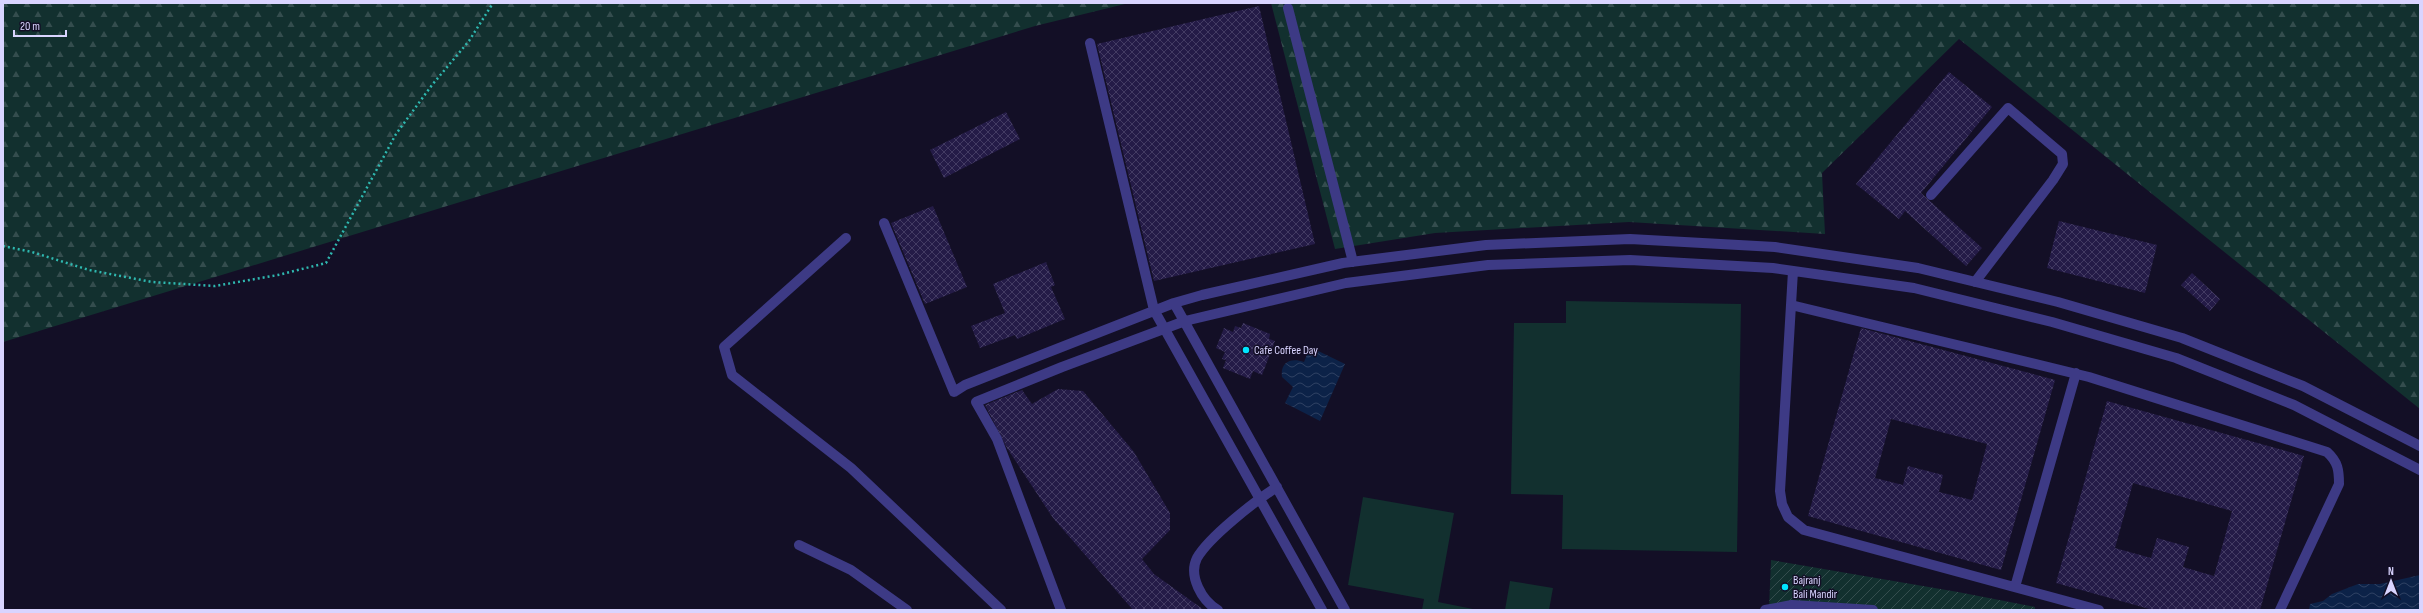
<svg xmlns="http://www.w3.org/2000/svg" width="2423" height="613" viewBox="0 0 2423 613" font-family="'Sofia Sans Condensed',sans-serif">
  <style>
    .forest { fill: url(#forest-firs) }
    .garden { fill: url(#garden-furrows) }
    .pitch { fill: #12302f }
    .water { fill: url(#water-waves) }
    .building { fill: url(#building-cross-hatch); fill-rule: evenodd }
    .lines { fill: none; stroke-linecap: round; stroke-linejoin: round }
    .path { stroke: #2fb8b0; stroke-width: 2.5; stroke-dasharray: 2 3; stroke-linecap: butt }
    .lane { stroke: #3d3a85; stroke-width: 10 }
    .street { stroke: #3d3a85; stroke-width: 10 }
    .poi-dot { fill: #00e5ff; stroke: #130f26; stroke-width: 1.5 }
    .labels { text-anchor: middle; stroke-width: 3; stroke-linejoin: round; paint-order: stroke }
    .poi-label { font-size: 12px; fill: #d9d4ff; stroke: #130f26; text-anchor: start }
  </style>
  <defs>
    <pattern id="forest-firs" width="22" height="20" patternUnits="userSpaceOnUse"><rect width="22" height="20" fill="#12302f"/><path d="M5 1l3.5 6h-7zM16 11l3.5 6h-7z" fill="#344d4e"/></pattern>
    <pattern id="garden-furrows" width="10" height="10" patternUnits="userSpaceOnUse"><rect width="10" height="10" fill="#12302f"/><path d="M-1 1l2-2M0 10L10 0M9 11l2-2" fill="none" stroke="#344d4e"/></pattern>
    <pattern id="water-waves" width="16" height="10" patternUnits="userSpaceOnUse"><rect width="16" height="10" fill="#0c2248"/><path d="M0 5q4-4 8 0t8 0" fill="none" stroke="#2f4163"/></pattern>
    <pattern id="building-cross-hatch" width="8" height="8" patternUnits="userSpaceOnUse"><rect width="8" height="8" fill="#241b47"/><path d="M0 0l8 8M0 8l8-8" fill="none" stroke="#433b63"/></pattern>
  </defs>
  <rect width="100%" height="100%" fill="#130f26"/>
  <!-- forest -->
  <path class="forest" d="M3,3h1126l-94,23 -1032,316z
    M1271,3h1149v406l-461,-370 -137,134 3,61 -196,-12 -194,11 -100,16z"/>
  <!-- garden -->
  <path class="garden" d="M1771,560l187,32 77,15v3l-266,-1z"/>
  <!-- pitch -->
  <path class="pitch" d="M1566,301l175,3 -4,248 -175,-3 1,-54 -52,-1 3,-171h52z
    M1363,497l91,16 -16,89 40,8h-56l2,-11 -76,-14z
    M1510,581l43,7 -4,22h-44z"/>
  <!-- water -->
  <path class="water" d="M1310,347l35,17 -25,57 -35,-18 8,-16 -11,-10c-2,-15 9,-20 22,-15z
    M2420,575v35h-111l1,-6 13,-3 9,-7 26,-10h22z"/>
  <!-- building -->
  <path class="building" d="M1259,6l56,238 -161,37 -57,-237z
    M1949,72l43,35 -71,86 61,55 -16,18 -61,-55 -6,8 -43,-35z
    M1006,112l14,27 -76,39 -14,-28z
    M933,206l34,81 -42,17 -34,-81z
    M2059,221l98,24 -12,48 -98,-25z
    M1046,262l9,23 -4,2 14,32 -48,20 -2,-4 -35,13 -9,-22 34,-13 -12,-29z
    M2192,273l28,26 -10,12 -29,-26z
    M1243,323l27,11 -1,5 6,2 -13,34 -9,-4 -3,8 -27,-11 3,-8 -4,-1 3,-7 -9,-4 8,-20 9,4 2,-6 6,2z
    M1861,328l194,52 -54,190 -193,-54zM1891,419l96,25 -15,56 -33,-8 4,-17 -35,-9 -5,19 -28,-7z
    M1058,389l25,2 51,61 36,61v17l-28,29 12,15 50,36h-71l-80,-92 -46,-70 -22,-43 37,-15 10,14z
    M2107,401l197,55 -44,154h-107l-97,-27zM2133,483l99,28 -18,65 -31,-9 6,-20 -32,-9 -6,20 -36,-10z"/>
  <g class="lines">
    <!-- path -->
    <path class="path" d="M3,246l29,6 57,18 63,12 63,4 63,-11 48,-12 70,-129 36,-49 37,-44 24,-38"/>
    <!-- lane -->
    <path class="lane" d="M1288,8l65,254
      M1090,43l64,267 168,300
      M1931,195l77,-87 54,46 1,10 -10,16 -78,102
      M884,223l70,169 11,-7 209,-82 28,-8 141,-32 143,-18 144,-6 145,8 143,21 140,34 124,36 121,48 117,60
      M846,238l-122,109 8,28 119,93 150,142
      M1793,271l-13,220 2,13 6,13 16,13 295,80
      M1174,303l171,307
      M1791,305l298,72 238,75c11,10 12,18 12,32l-59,126
      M799,545l52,25 56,40
      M2015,587l61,-214
      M1061,610l-64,-171 -21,-37 86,-35 123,-46 161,-38 142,-18 142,-5 143,8 141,20 138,34 124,36 118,47 126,65
      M1218,610c-16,-9 -30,-34 -21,-52 12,-21 58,-57 80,-71"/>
    <!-- street -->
    <path class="street" d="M1765,610l27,-5 81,5"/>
  </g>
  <!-- markers -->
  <g class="poi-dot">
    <circle cx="1246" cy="350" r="4"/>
    <circle cx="1785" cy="587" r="4"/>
  </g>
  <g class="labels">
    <!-- poi labels -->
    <g class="poi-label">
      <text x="1254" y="354">Cafe Coffee Day</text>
      <text x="1793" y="584">Bajranj<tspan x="1793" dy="14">Bali Mandir</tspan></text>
    </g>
  </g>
  <!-- border -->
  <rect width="2423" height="613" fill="none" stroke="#d9d4ff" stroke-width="8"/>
  <!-- north arrow -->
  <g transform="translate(2391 581)" stroke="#130f26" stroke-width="3" paint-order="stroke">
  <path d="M0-3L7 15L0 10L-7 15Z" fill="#d9d4ff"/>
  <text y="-6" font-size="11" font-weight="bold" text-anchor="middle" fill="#d9d4ff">N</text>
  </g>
  <!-- scale -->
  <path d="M14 30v6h52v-6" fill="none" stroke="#d9d4ff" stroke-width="2"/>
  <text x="20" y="30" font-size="12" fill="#d9d4ff" stroke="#130f26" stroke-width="3" paint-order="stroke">20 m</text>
</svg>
